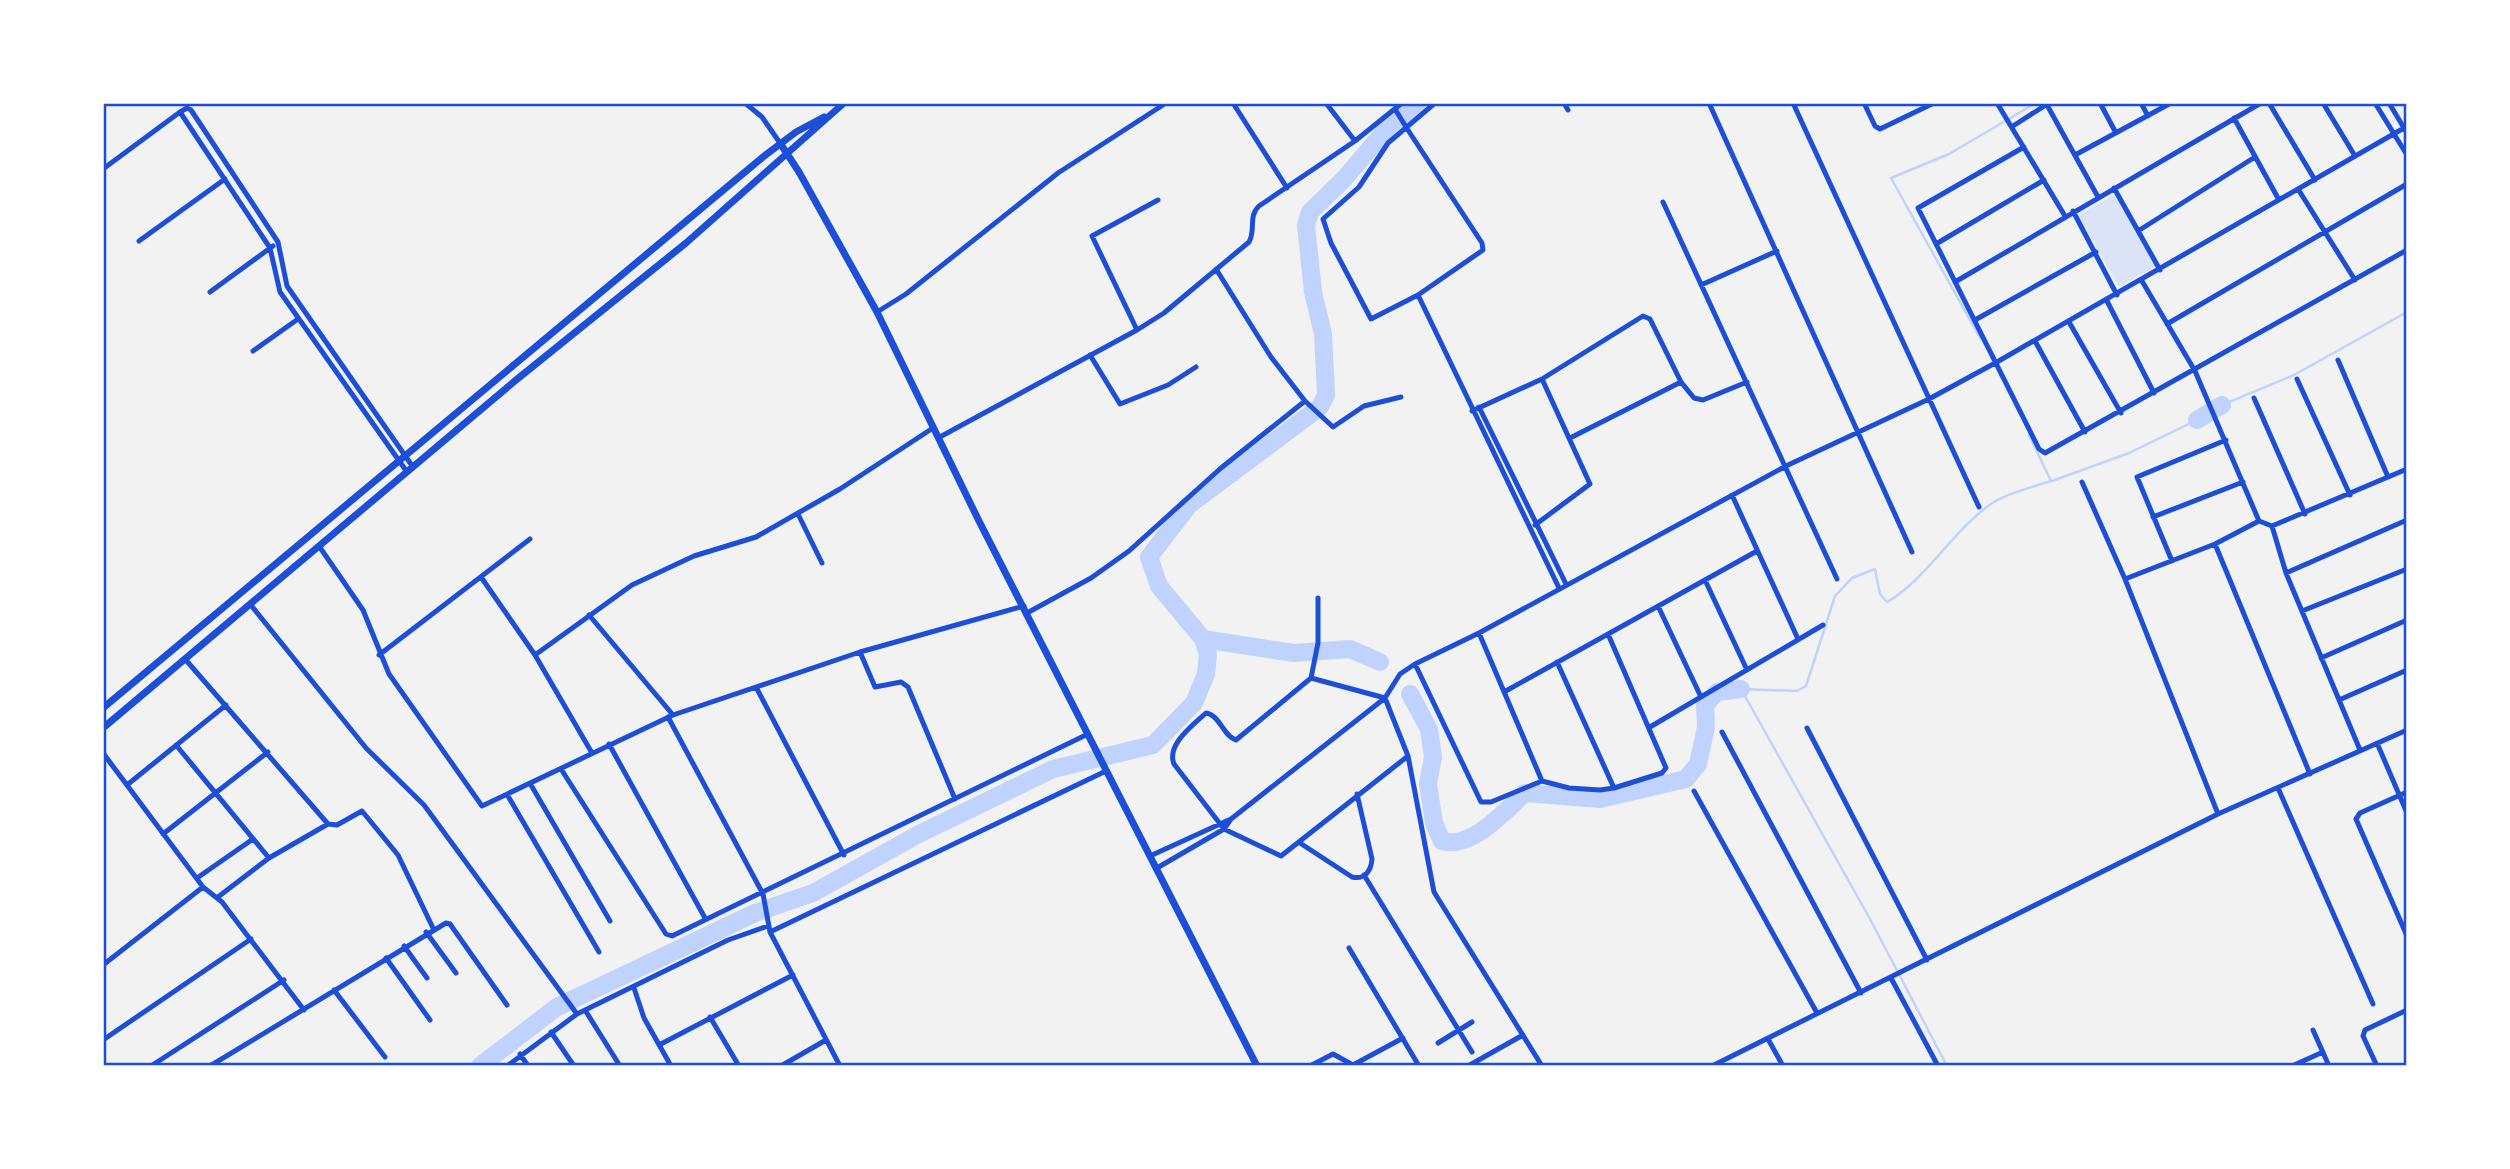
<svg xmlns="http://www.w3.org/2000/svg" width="2510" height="1169" viewBox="0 0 2510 1169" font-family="Karla,sans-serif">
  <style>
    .green { fill: #dbe4f7 }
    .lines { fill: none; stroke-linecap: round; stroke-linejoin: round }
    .stream { stroke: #bfd3fe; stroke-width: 2.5 }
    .river { stroke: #bfd3fe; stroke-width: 18 }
    .minor { stroke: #1d4ed8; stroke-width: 5 }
    .secondary { stroke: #1d4ed8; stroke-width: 7 }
    .neatline { fill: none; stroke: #1d4ed8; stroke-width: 2.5 }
  </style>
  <rect width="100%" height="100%" fill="#f2f2f2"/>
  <!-- green -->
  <path class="green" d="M2115,194l41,72 -37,21 -41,-72z"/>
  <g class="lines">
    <!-- stream -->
    <path class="stream" d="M1980,338l-89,-160 58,-24 87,-51
      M2222,405l72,-30 113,-63
      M2052,481l77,-28 68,-33
      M1741,689l56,2 9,-5 29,-90 17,-18 23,-9 5,25 7,8c39,-22 69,-76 107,-100 17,-10 39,-15 57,-21l-22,-46
      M1741,689l129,230 77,147"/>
    <!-- river -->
    <path class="river" d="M2197,420l25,-15
      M1203,639l91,14 56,-4 30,13
      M1410,694l19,35 4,28 -5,27 6,39 8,18c29,9 63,-30 83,-48l75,6 86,-20 12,-15 8,-37 -1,-22 12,-13 24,-3
      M480,1066l77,-59 198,-94 58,-20 104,-58 136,-66 100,-24 41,-42 12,-29 2,-20 -5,-15 -44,-53 -10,-29 40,-52 131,-98 6,-12 -3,-61 -10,-42 -7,-67 4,-13 34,-33 45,-53 28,-23"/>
    <!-- minor -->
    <path class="minor" d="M745,103l17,14 18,26
      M1233,103l54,85
      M1326,103l29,38
      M1564,103l4,7
      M1709,103l203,449
      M1793,103l186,404
      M1864,103l11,23 5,3 54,-26
      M1997,103l68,113
      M2100,103l16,30
      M2141,103l7,13
      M2269,103l46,77
      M2323,103l32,53
      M2375,103l32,52
      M2389,103l18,30
      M2047,105l51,92
      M1395,109l11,18 76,116 1,7 -65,45 -47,24 -40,-76 -8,-24 36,-32 29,-44 47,-40
      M180,112l90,136 10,44 127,180
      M2234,118l45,82
      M2013,126l36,-23
      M2024,147l-106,61 121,241 6,4 362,-203
      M2075,155l96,-52
      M103,169l77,-57 7,-4 4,2 87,132 9,44 126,181
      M2114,188l46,82
      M2298,189l57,91
      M1663,202l174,377
      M2073,211l44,84
      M2138,231l117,-74
      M139,241l86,-62
      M1936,244l108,-64
      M1216,269l55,88 34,44
      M2142,281l53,90 64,150 13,5 14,47 74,177
      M1955,282l306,-179
      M1701,285l76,-34
      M210,292l63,-46
      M1418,295l141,293
      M2107,301l47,92
      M877,312l29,-18 152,-121 108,-70
      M1975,320l121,-68
      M2069,322l52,91
      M2167,324l240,-140
      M1137,330l-45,-94 66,-36
      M2035,341l50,91
      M253,351l45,-32
      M1090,355l30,49 48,-19 28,-18
      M2338,360l50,117
      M2297,379l53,116
      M2254,398l51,116
      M1479,407l87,177
      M1472,411l70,-32 101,-63 7,3 31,63 13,16 9,2 44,-18
      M938,438l199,-108 27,-17 85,-71c7,-12 -1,-26 10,-36l96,-65 47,-38
      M1570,438l111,-56
      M2082,482l43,97 93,235
      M1732,495l66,144
      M798,514l24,49
      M2153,517l90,-35
      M1535,525l55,-41 -48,-105
      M2272,526l135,-57
      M2215,544l95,230
      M319,546l44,64 26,64 93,132 191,-91 187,-63 164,-46
      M2172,561l-35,-84 89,-37
      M2286,573l121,-53
      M481,577l54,78 57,98
      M2125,579l90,-35 44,-23
      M1705,580l42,90
      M250,604l116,144 58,57 153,209
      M1658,606l43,91
      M2302,611l105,-42
      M1027,613l64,-35 38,-27 92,-83 84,-67 28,26 31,-21 37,-9
      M589,615l84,100
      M1479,633l63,148
      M860,652l15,35 26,-5 7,5 47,112
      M379,655l151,-116
      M535,655l97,-70 62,-29 62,-19 84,-48 93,-61
      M2321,658l86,-38
      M185,659l143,165
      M1557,662l57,126
      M1415,664l66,138h10l51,-21 27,7 31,2 14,-2 48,-15 4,-5 -58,-134
      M1311,678l7,-35v-45
      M756,687l88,168
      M1504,692l253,-141
      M2339,700l68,-30
      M668,717l95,177 7,38 70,134
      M1650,727l173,-102
      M1807,728l120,232
      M1722,732l139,261
      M2377,743l30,70
      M609,744l96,174
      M176,745l93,113
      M103,753l100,134 19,15 82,108
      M1408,756l-127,100 -57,-27 -50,-65c-8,-19 19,-39 32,-51 14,2 17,23 30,27l75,-62 74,20 23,58 26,136 108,174
      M561,769l105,165 6,2 416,-202
      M127,785l99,-80
      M531,785l79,136
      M2278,788l95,216
      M1694,791l123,222
      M2407,792l-47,21 -4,6 51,117
      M508,796l91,156
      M163,834l105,-82
      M1300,843l52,34c13,3 19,-6 20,-18l-15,-65
      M1150,856l81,-37 154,-121 15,-24 15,-10 64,-31 307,-167 143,-67 68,-37 407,-234
      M1157,868l67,-39 7,-10
      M1364,875l108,177
      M197,878l56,-39
      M218,897l51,-39 59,-34 9,1 25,-14 36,44 35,73
      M426,932l30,41
      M770,932l336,-161
      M404,946l23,32
      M1349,948l70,118
      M386,958l44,62
      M103,965l100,-78
      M1891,978l47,88
      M634,988l10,30 27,48
      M334,990l51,67
      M585,1010l35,56
      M710,1017l29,49
      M2313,1030l16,36
      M551,1032l23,34
      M1768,1039l15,27
      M103,1040l148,-101
      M1438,1043l34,-21
      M659,1045l134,-70
      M520,1054l8,12
      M151,1066l133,-86
      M210,1066l236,-143 4,1 57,81
      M507,1066l70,-52 151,-74 40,-14
      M781,1066l45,-26
      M1310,1066l23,-12 20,11 50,-27
      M1468,1066l55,-31
      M1712,1066l506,-252 189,-84
      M2292,1066l31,-14
      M2377,1066l-14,-30 2,-6 42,-20"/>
    <!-- secondary -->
    <path class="secondary" d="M780,143l19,29 78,140 101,207 279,547
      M103,708l660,-551 33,-25 28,-15
      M103,728l413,-348 170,-137 158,-140"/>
  </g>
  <!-- border -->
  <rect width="2510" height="1169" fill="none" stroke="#ffffff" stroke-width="210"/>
  <rect x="105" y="105" width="2300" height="959" class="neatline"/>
</svg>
